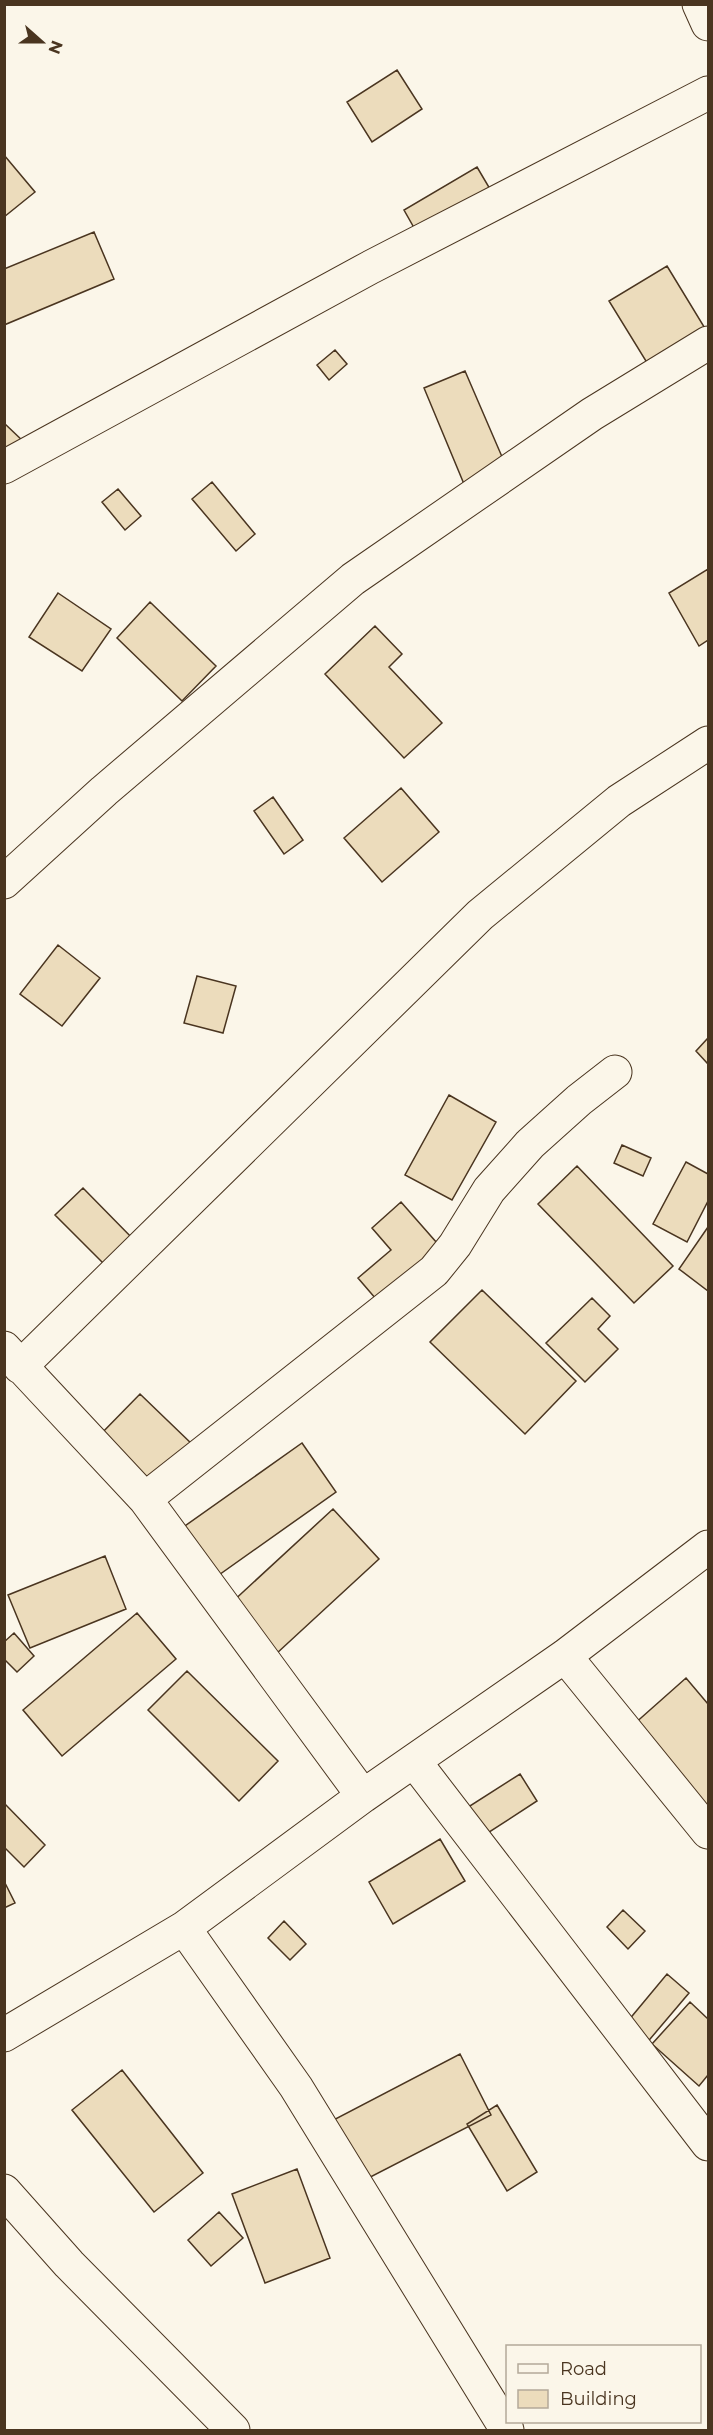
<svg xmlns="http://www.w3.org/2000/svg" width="713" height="2435" viewBox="0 0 713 2435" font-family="Montserrat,sans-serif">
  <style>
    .building { fill: #ecdcbc; stroke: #4a3520; stroke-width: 1.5 }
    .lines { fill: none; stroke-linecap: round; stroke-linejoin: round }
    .minor-casing { stroke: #4a3520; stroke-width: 35 }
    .minor { stroke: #fbf6e9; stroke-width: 33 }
  </style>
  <rect width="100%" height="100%" fill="#fbf6e9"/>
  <!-- building -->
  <path class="building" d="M397,70l25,39 -50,33 -25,-40z
    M4,155l31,37 -31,25z
    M477,167l13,22 -73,44 -13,-23z
    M94,232l20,47 -110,46v-56z
    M667,266l39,64 -57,36 -40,-65z
    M335,350l12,14 -18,16 -12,-15z
    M465,371l41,95 -42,18 -40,-96z
    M4,423l21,20 -21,21z
    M4,423l21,20 -21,21z
    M212,482l43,52 -19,17 -44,-52z
    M212,482l43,52 -19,17 -44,-52z
    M118,489l23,27 -16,14 -23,-28z
    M118,489l23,27 -16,14 -23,-28z
    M708,569v71l-9,6 -30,-53z
    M58,593l53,36 -29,42 -53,-34z
    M58,593l53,36 -29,42 -53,-34z
    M150,602l66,64 -34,35 -65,-63z
    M150,602l66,64 -34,35 -65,-63z
    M375,626l27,28 -13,13 53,56 -38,35 -79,-84z
    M401,788l38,44 -57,50 -38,-44z
    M273,797l30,43 -19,14 -30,-43z
    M58,945l42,33 -38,48 -42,-32z
    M58,945l42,33 -38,48 -42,-32z
    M197,976l39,10 -13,47 -39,-10z
    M197,976l39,10 -13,47 -39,-10z
    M708,1038v26l-12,-13z
    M449,1095l47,27 -44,78 -47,-25z
    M449,1095l47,27 -44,78 -47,-25z
    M622,1145l29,13 -8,18 -29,-13z
    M686,1162l22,12v27l-21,41 -34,-18z
    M577,1166l96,100 -39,37 -96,-99z
    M83,1188l54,55 -27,27 -55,-55z
    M83,1188l54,55 -27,27 -55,-55z
    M401,1202l43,49 -62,55 -24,-28 33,-28 -19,-22z
    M401,1202l43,49 -62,55 -24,-28 33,-28 -19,-22z
    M708,1227v64l-29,-22z
    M482,1290l94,91 -51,53 -95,-92z
    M592,1298l18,18 -12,13 20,20 -33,33 -39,-39z
    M140,1394l55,53 -41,43 -56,-53z
    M140,1394l55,53 -41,43 -56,-53z
    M302,1443l34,49 -120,85 -34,-49z
    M302,1443l34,49 -120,85 -34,-49z
    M333,1509l46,50 -103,95 -46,-50z
    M333,1509l46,50 -103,95 -46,-50z
    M105,1556l21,53 -96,39 -22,-53z
    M105,1556l21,53 -96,39 -22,-53z
    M137,1613l39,46 -114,97 -39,-46z
    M137,1613l39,46 -114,97 -39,-46z
    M14,1633l20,23 -17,16 -13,-13v-17z
    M14,1633l20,23 -17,16 -13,-13v-17z
    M187,1671l91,90 -39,40 -91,-91z
    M187,1671l91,90 -39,40 -91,-91z
    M686,1678l22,26v126l-84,-97z
    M520,1774l17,27 -57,37 -18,-27z
    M4,1803l41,42 -21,22 -20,-20z
    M4,1803l41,42 -21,22 -20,-20z
    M440,1839l25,42 -72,43 -24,-42z
    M4,1881l11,22 -11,5z
    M4,1881l11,22 -11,5z
    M623,1910l22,21 -17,18 -21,-22z
    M623,1910l22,21 -17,18 -21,-22z
    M284,1921l22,23 -16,16 -22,-22z
    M667,1974l22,19 -44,52 -22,-18z
    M667,1974l22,19 -44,52 -22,-18z
    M690,2002l18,17v56l-9,11 -47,-42z
    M690,2002l18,17v56l-9,11 -47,-42z
    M460,2054l31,61 -140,72 -31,-60z
    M122,2070l81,103 -49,39 -82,-102z
    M122,2070l81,103 -49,39 -82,-102z
    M497,2105l40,67 -30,19 -40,-67z
    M297,2169l33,89 -65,25 -33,-89z
    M219,2212l24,26 -32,28 -23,-26z"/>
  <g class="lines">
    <defs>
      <path id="minor" d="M699,4l9,20
        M4,467l367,-200 337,-174
        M4,882l100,-91 249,-212 239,-165 116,-71
        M4,1348l141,151 218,297
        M20,1367l460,-452 139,-114 89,-58
        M145,1499l289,-228 21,-26 34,-55 41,-46 49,-44 36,-28
        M565,1656l143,176
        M414,1761l294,383
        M184,1928l112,159 211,343
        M4,2035l180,-107 179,-132 202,-140 143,-109
        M4,2191l65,73 164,166"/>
    </defs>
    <!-- minor casing -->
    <use href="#minor" class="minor-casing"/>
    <!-- minor -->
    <use href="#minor" class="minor"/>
  </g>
  <!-- border -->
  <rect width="713" height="2435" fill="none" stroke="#4a3520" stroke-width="12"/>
  <!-- legend -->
  <rect x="506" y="2345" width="195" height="78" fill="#fbf6e9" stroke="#b4a999" stroke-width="1.5"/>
  <rect x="518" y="2364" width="30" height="9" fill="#fbf6e9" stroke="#b4a999" stroke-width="1.5"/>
  <text x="560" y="2375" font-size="18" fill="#4a3520">Road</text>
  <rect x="518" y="2390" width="30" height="18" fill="#ecdcbc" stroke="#b4a999" stroke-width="1.5"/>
  <text x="560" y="2405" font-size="18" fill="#4a3520">Building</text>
  <!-- north arrow -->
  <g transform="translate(42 42) rotate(111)" stroke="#fbf6e9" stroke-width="4.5" paint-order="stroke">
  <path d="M0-4.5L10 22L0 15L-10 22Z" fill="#4a3520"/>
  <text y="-9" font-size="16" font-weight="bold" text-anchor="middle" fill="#4a3520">N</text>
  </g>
</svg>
